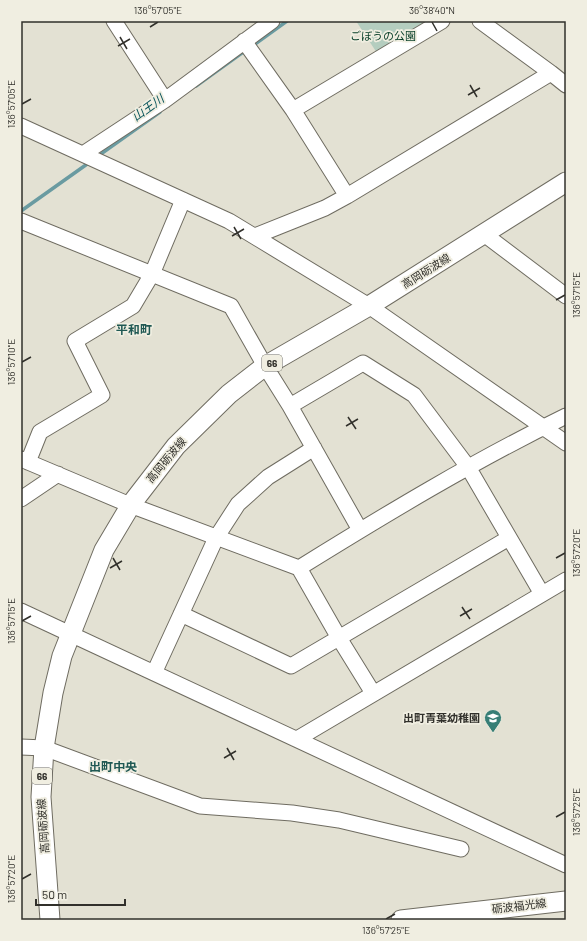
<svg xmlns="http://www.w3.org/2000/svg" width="587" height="941" viewBox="0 0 587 941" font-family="Barlow,'Noto Sans JP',sans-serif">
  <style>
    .green { fill: #b4cdbf }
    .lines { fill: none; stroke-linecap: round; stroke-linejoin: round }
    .stream { stroke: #6a9ba1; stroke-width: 3.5 }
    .minor-casing { stroke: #6f6c61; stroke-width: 17 }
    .major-casing { stroke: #6f6c61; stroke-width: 21 }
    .minor { stroke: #fff; stroke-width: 15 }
    .major { stroke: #fff; stroke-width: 19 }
    .ticks { fill: none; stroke: #31302b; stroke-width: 1.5 }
    .labels { text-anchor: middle; stroke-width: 3.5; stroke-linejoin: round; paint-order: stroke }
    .shield { fill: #f0eee1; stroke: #6a6962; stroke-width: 1 }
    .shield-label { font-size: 10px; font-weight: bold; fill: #31302b }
    .park-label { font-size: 11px; fill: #043c26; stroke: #f0eee1 }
    .street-label { font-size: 11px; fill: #31302b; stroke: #f0eee1 }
    .poi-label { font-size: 11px; font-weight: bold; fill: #31302b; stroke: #f0eee1; text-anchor: end }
    .water-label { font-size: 12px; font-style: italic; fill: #06535a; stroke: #f0eee1 }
    .neighbourhood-label { font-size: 12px; font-weight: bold; fill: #205954; stroke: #f0eee1 }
    .neatline { fill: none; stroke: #31302b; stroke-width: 1.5 }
    .ticks-label { font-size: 10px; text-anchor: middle; fill: #31302b }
  </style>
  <rect width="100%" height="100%" fill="#e3e1d3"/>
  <!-- green -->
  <path class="green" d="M356,21h80l-57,35z"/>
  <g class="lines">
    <!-- stream -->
    <path class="stream" d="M251,47l36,-26
      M196,86l50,-36
      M98,156l62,-44
      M21,211l69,-49"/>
    <defs>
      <path id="minor" d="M114,21l51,79
        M480,21l71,52 15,12
        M244,41l49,69 54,86
        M293,110l149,-89
        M21,126l208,95 140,85 197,137
        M83,154l82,-54 107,-79
        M21,221l210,85 34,60 25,40 70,124
        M484,234l82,62
        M255,236l70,-28 22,-12 204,-123
        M290,406l73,-43 51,32 54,72 74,127
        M21,459l109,46 169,63c87,-54 175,-107 267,-152
        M28,462l12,-30 62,-37 -27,-54 58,-35 19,-32 31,-74
        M21,499l37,-25
        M299,568l40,70 34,55
        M21,611l545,254
        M181,614l110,52 218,-128
        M154,673l62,-135 22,-34 30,-27 46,-29
        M297,739l269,-159
        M21,747l23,1 156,58 92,7 47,7 122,29"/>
      <path id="major" d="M50,920l-9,-123 3,-49 9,-55 9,-37 42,-106 28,-47 44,-57 53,-52 36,-28 104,-60 197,-124
        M401,920l165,-19"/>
    </defs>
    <!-- minor casing -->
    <use href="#minor" class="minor-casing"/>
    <!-- major casing -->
    <use href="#major" class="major-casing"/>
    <!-- minor -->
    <use href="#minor" class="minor"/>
    <!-- major -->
    <use href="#major" class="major"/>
  </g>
  <!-- ticks -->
  <path class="ticks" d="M432,22l5,9M150,27l8,-5M120,37l7,12M118,46l12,-7M470,85l7,12M468,95l12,-7M22,104l9,-5M234,227l7,12M232,236l12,-7M556,300l9,-5M22,362l9,-5M348,417l8,12M346,426l12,-7M113,558l7,12M556,558l9,-5M110,568l12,-7M462,607l8,12M460,616l12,-7M22,621l9,-5M227,748l7,12M224,758l12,-7M556,817l9,-5M22,879l9,-5M386,919l9,-5"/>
  <!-- icons -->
  <defs>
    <symbol id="school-pin" viewBox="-11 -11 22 30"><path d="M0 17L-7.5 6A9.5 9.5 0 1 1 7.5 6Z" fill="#377e76" stroke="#f0eee1"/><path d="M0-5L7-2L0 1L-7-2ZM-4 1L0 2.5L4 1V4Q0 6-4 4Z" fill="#fff"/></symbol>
  </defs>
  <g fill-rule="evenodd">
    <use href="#school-pin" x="483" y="708" width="20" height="27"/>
  </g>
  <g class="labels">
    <!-- shield labels -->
    <g class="shield">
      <rect x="262" y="355" width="20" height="16" rx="3"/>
      <rect x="32" y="768" width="20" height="16" rx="3"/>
    </g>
    <g class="shield-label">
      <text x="272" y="367">66</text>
      <text x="42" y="780">66</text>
    </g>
    <!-- park labels -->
    <g class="park-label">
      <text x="383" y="40">ごぼうの公園</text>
    </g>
    <!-- street labels -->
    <g class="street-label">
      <text transform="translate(426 271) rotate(-32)" y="4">高岡砺波線</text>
      <text transform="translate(166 460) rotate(-50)" y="4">高岡砺波線</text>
      <text transform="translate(43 826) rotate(-94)" y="4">高岡砺波線</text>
      <text transform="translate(519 906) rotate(-7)" y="4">砺波福光線</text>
    </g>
    <!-- poi labels -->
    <g class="poi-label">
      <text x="480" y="722">出町青葉幼稚園</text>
    </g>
    <!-- water labels -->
    <g class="water-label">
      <text transform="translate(148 108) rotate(-36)" y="4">山王川</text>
    </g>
    <!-- neighbourhood labels -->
    <g class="neighbourhood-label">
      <text x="134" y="334">平和町</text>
      <text x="113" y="771">出町中央</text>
    </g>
  </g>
  <!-- border -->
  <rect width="587" height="941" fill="none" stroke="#f0eee1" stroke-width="44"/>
  <!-- scale -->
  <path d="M36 899v6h89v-6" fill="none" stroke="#31302b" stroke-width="2"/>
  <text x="42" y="899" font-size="12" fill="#31302b" stroke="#f0eee1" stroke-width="3" paint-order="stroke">50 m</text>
  <rect x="22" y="22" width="543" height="897" class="neatline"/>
  <g class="ticks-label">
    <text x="158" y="14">136°57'05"E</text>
    <text x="432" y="14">36°38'40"N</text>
    <text transform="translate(11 104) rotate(-90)" y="4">136°57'05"E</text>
    <text transform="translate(576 295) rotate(-90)" y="4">136°57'15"E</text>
    <text transform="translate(11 362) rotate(-90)" y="4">136°57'10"E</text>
    <text transform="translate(576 553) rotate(-90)" y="4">136°57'20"E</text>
    <text transform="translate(11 621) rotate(-90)" y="4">136°57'15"E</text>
    <text transform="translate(576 812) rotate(-90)" y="4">136°57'25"E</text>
    <text transform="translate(11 879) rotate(-90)" y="4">136°57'20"E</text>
    <text x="386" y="934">136°57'25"E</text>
  </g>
</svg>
